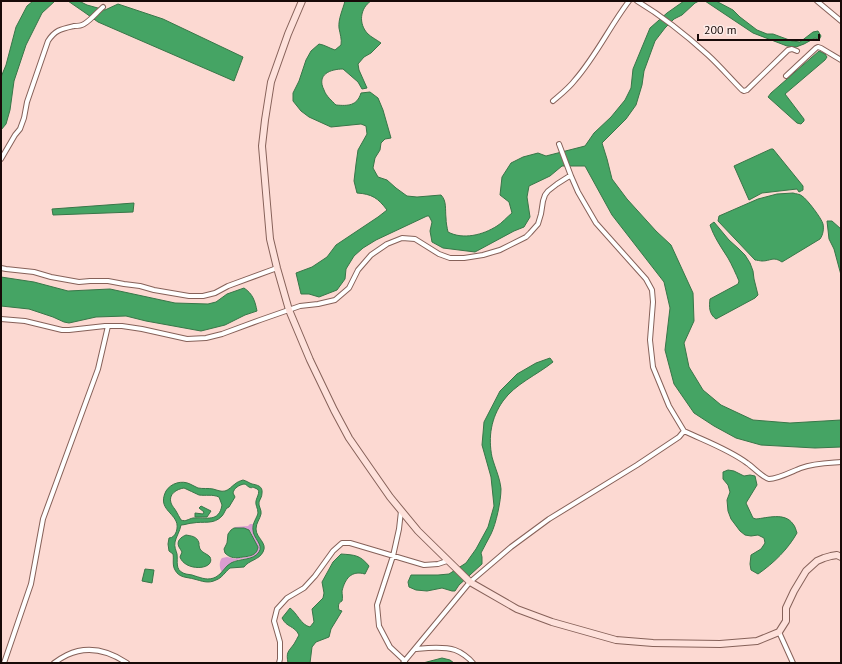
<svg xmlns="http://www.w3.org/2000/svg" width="842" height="664" viewBox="0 0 842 664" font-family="'PT Sans',sans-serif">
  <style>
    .green { fill: #da9dd1 }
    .water { fill: #45a464; stroke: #387648; fill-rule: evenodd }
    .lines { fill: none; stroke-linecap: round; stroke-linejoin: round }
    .street-casing { stroke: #866159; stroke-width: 6 }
    .secondary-casing { stroke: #866159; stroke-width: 8 }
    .street { stroke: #fff; stroke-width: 4 }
    .secondary { stroke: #fee1db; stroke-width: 6 }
  </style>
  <rect width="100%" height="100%" fill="#fcd9d2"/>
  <!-- green -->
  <path class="green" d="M250,524h3c-1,11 13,22 5,30 -5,5 -11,4 -18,5 -8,2 -13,7 -18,13 -3,-4 -3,-11 0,-14l5,-1 9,2v-1c10,-1 20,0 22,-11l-5,-10 -2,-5 -7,-4h-9v-1l13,-1z"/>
  <!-- water -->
  <path class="water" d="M33,1h22l-13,12 -16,32 -12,36 -4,29 -4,14 -5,6v-53l5,-12 10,-38 11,-21z
    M68,1h11l8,4 18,5 13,-6 45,15 80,38 -9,24 -136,-59 -14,-10z
    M345,1h26c-11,7 -13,23 -3,33 3,3 9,6 13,9l-10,10 -7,4 -6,7 1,6 8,18 -5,1 -4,-7 -15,-13c-12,0 -27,5 -19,21 2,6 8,11 12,15 12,1 21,1 25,-12l9,-1 8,6 5,12 8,28 -6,1 -4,4 -1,7 -5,8 -2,10 5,9 9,3 9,8 11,8 10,1 24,-2c6,6 4,15 5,23 0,5 1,9 2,14 15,8 35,3 49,-6 5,-3 10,-9 15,-13l-3,-11 -9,-7 2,-18 9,-14 12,-6 15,-4 8,3 39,-10 9,-13 17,-16 14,-17 6,-12 2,-19 17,-41 17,-15 17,-12h15l-4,2 -13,12 -8,4 -9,9 -10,13 -11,30 -2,14 -6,20 -10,14 -24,24 5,16 5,20 15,20 29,32 15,14 22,48 1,28 -10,22 5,24 14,23 18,15 32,15 37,3 51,-3v27l-26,1 -54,-3 -25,-7 -22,-12 -20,-13 -20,-29 -9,-34 5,-42 -6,-26 -52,-67 -27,-49h-23l-12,10 -21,10 -2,11 3,20 -6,10 -10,4 -39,21 -32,-4 -11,-6 -2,-11 2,-9 -3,-6h-2l-51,24 -13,8 -9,8 -8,13 -1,10 -8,11 -18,7 -10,-3h-8l-5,-21 16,-6 15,-10 9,-12 42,-28 9,-7c-9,-12 -15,-16 -30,-17l-3,-12 2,-17 2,-14 9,-16 -1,-8 -5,-2 -30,3 -22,-10 -8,-6 -8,-10v-8l6,-12 7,-21 5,-9 8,-7c6,1 10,4 16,6l6,-5c1,-6 -1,-11 -2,-17 -1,-9 4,-19 6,-27z
    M705,1h11l17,9 7,7 17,13 10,4h6l19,7 8,1 13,-10 5,-1 3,5 -2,4 -4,-2 -11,6 -8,3 -9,-1 -34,-13z
    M819,51l6,3 2,3 -2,3 -40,34 19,25v2l-3,3 -4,-1 -29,-26 3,-4z
    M771,149h2l30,37v4l-4,2 -2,-3 -35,4 -13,7 -15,-34z
    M793,193c3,1 7,1 9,3 5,3 20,23 21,28 1,5 0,11 -3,15l-38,23c-9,-6 -11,-1 -20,-1 -1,0 -6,-1 -7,-1l-37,-39 1,-5 39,-17 19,-5z
    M134,203l-1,9 -80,3 -1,-6z
    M827,221h5l9,8v46l-7,-26 -5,-10z
    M714,222l15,18 10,9 6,6 5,8 3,8 1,8 4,16 -3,3 -39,21c-7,-5 -7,-12 -6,-20l28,-15 1,-3c-3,-7 -7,-16 -11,-23 -7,-11 -14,-21 -18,-33z
    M1,277l33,5 34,9 42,-2 65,14 33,1 8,-2 11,-8 17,-6c9,6 11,13 13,23l-12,4 -20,10 -24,6 -55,-10 -20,-5 -30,1 -27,6 -5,-1 -11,-5 -24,-8 -28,-3z
    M550,358l3,4c-16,13 -38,22 -50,39 -12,17 -15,36 -11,56 3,11 8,21 9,32 0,12 -5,35 -10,45 -3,6 -7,13 -10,19l1,4v7l-23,21 -4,6h-3l-10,-3 -15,3 -11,-1 -7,-3 -1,-5 3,-7h27l11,-1 17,-11 10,-14 12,-22 6,-21 -3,-29 -9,-32 2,-23 16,-31 17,-17 19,-11z
    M728,470l6,1 10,5 6,-1 5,1 2,9 -11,18 7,15 3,1c11,-1 29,-7 37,5 2,2 3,6 4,9 -9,16 -23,30 -39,41l-7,-4 -1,-6 1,-9 10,-6 4,-6 -1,-5 -6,-3 -7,1 -6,-1 -5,-4 -9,-12 -3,-8 -1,-11 3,-8 -2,-7 -5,-6v-7z
    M243,480c4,1 6,3 9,4 5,1 11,2 10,9 0,4 -2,6 -3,9 -1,4 3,8 2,12 -1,5 -5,9 -5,15 0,9 12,14 7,23 -4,8 -14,8 -19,15l-14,1c-5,4 -8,10 -14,12 -8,4 -14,1 -22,-1 -7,-2 -15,-1 -19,-9 -3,-5 -1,-11 -2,-16l-4,-3 -1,-7 1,-6c7,0 10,-11 7,-17 -5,-10 -18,-14 -10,-30 5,-8 16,-11 24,-7 3,1 5,3 8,4 5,1 10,0 15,1 4,1 8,3 12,2 4,-1 7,-5 10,-7 2,-2 5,-3 8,-4zM244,484c2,0 3,2 5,3 4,2 2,-1 6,1 7,2 2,8 1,13 -1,4 2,7 2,12 -1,5 -6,10 -5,17 0,8 11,15 6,22 -6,9 -19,6 -28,11 -6,3 -9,11 -15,14 -8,4 -14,1 -21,-1 -4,-2 -8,-1 -12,-3 -8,-4 -5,-11 -6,-19 -1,-4 -3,-7 -2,-12 1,-5 5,-11 6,-17 4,0 8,-2 12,-2 10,-2 21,2 29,-7 2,-2 3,-6 5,-8l2,-1 6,-10 -2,-4c1,-5 6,-8 11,-9zM184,488c5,2 10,5 15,7 7,1 13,-1 20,2l3,8c-3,18 -16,12 -29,13 -5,1 -7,4 -12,2 -2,-3 -3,-6 -5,-9 -1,-2 -4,-5 -5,-8 -3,-9 6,-14 13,-15z
    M201,506l10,5 -4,6h-12v-4l8,1 1,-2 -5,-4z
    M234,528h10l5,2 9,17c-1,8 -7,9 -15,10 -7,1 -12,2 -18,-4l-1,-4 3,-6 1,-9 3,-4z
    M186,535c5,1 11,1 13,8 0,2 0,3 1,6 2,4 8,5 10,8 6,13 -25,15 -30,0l2,-5c-1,-2 -2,-3 -3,-5 -3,-6 2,-10 7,-12z
    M341,554c14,1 19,1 28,12l-4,8c-14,-4 -20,5 -23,17 0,3 1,7 0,10 -4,2 -4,5 -3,9l3,1 -11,18 -2,8 -13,5 -4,5 -2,16h-22c-2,-11 0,-11 6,-19 2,-3 3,-6 5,-9 -5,-10 -12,-7 -17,-17l8,-10c7,5 11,17 20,19l4,-5 -2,-13 11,-11 1,-5 -2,-11 11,-20z
    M145,569l9,1 -2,13 -10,-2z
    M442,658l8,2 4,3h-31z"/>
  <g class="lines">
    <defs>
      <path id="street" d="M637,1c25,15 49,34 71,54 12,11 23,24 34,35l2,1 3,-1 41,-40 4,-1 5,2
        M817,1l24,20
        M786,76l30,-28 2,-1 3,1 20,12
        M553,101c7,-6 16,-13 22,-21 21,-24 35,-54 54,-79
        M559,144l12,32
        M1,159l14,-24 5,-6 4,-11 3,-16 21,-61c7,-11 13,-12 26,-15 3,0 7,0 10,-2 7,-4 13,-12 19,-17
        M1,268l5,1 28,3 17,5 28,5 11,-1h18l16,3 16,2 14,4 35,6h14l12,-3 13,-7 49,-18
        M1,319l24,2 37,9h7l36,-4h17l20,3 45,10 19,-1 16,-4 38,-14 40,-14 18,-2 17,-4 14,-12 9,-18 13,-15 16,-11 15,-6 13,1 24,15 11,4h14l19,-3 17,-5 26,-13 4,-4 8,-9 3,-10 2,-13 2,-6 3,-4 9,-7 11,-7 3,-1 7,16 18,31 50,56 6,11 1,12 -3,38 3,27 16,39 15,25 -5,6 -42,28 -88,54 -38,28 -41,35 -67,81
        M684,431c21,10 44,18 63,32 6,4 16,15 22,16 9,0 24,-8 32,-11 13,-5 26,-5 40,-6
        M401,511l-2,18 -6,27 -16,49 2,21 11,21 15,14
        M779,632l14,31
        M415,649c12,-1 28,-3 40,1 6,2 14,8 18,13
        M4,663l27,-79 12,-65 55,-150 10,-43
        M54,663c4,-3 9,-6 13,-8 21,-10 42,-4 60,8
        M279,663l1,-4v-17l-6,-21 3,-12 10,-11 17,-10 11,-12 18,-25 9,-8h8l74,22 14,-1 9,-3"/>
      <path id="secondary" d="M302,1l-14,33 -17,48 -6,38 -3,26 8,93 7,29 12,42 21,50 24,50 15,28 18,26 23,33 28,34 52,51 47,27 35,13 64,18 37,3 67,1 37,-3 22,-9 7,-11v-13l8,-17 12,-20 11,-10 7,-3 7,-2 6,-1 4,2"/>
    </defs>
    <!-- street casing -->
    <use href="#street" class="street-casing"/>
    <!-- secondary casing -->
    <use href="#secondary" class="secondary-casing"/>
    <!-- street -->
    <use href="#street" class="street"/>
    <!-- secondary -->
    <use href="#secondary" class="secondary"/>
  </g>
  <!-- border -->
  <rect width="842" height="664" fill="none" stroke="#180a08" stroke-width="4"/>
  <!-- scale -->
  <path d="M698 34v6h121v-6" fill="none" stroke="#180a08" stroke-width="2"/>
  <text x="704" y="34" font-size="12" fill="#180a08" stroke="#fdebe7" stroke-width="3" paint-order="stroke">200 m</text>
</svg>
